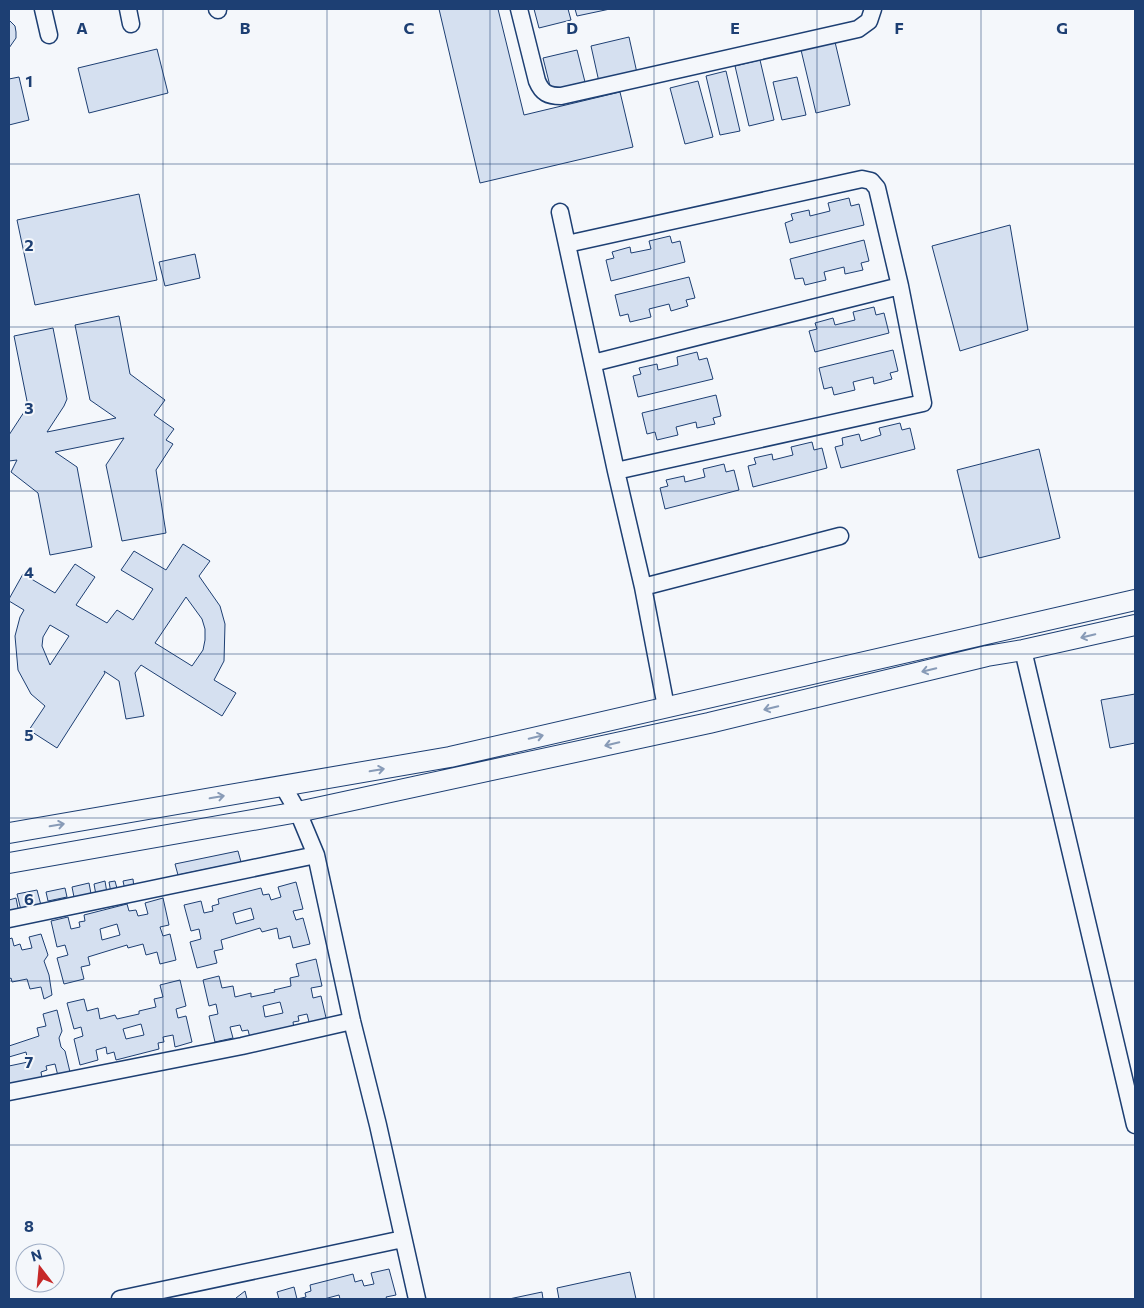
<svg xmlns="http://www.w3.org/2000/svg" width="1144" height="1308" viewBox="0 0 1144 1308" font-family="Commissioner,sans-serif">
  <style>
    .building { fill: #d5e0f0; stroke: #1d3f73; fill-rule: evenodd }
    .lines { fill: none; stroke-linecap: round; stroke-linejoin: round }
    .minor-casing { stroke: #1d3f73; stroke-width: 19 }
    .tertiary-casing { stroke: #1d3f73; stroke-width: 22 }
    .minor { stroke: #f4f7fb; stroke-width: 16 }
    .tertiary { stroke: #f4f7fb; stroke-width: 20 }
    .oneway { stroke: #889bb7 }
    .grid { fill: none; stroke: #1d3f73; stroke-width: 1; stroke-opacity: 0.55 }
    .grid-label { font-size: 16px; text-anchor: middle; font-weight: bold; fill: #1d3f73; stroke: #f4f7fb; stroke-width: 4; stroke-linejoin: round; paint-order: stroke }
  </style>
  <rect width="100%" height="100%" fill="#f4f7fb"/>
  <!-- building -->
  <path class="building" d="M439,9h59l26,106 96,-23 13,55 -153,36z
    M534,9h34l3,11 -32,8z
    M575,9h35l-33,7z
    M9,20l6,6 1,6v6l-7,10z
    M629,37l8,36 -38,9 -8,-36z
    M835,42l15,63 -34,8 -15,-63z
    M157,49l11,44 -79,20 -11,-45z
    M577,50l8,32 -34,8 -8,-32z
    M760,60l14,60 -25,6 -14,-60z
    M726,71l14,60 -20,4 -14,-59z
    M19,77l10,43 -20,5v-46z
    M797,77l9,38 -24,5 -9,-38z
    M698,81l15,56 -28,7 -15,-56z
    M139,194l18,86 -122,25 -18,-85z
    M849,198l2,8 8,-2 5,21 -74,18 -5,-20 8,-3 -2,-6 18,-4 1,6 20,-5 -2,-8z
    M1010,225l18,105 -68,21 -28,-105z
    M670,236l2,7 8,-2 5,21 -74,19 -5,-21 8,-2 -2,-6 18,-5 1,6 20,-4 -2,-8z
    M864,240l5,21 -8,2 2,7 -18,4 -1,-7 -20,5 2,8 -21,5 -2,-7 -8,1 -5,-20z
    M195,254l5,24 -35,8 -6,-24z
    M689,277l6,21 -9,2 2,6 -17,5 -2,-7 -20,5 2,8 -21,5 -2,-8 -8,2 -5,-21z
    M874,307l2,8 8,-2 5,20 -74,19 -6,-21 8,-2 -2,-6 18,-5 2,7 20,-5 -2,-8z
    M119,316l11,58 35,26 -11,15 20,14 -8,11 7,4 -17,26 10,63 -44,8 -16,-76 18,-27 -69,14 22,15 15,80 -42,8 -12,-62 -27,-21 6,-12 -8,1v-26l19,-29 -14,-70 39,-8 14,71 -3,7 -17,26 5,-1 64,-13 -26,-18 -15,-75z
    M893,350l5,21 -8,2 2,6 -18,5 -1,-7 -20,5 2,8 -21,5 -2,-8 -8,2 -5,-21z
    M697,352l2,8 8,-2 6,21 -75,18 -5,-21 8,-2 -2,-6 18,-4 1,6 20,-5 -1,-8z
    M716,395l5,21 -8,2 2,6 -18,4 -1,-6 -20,5 2,8 -21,5 -2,-8 -8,2 -5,-21z
    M900,423l2,7 8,-2 5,21 -74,19 -6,-21 8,-2 -1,-7 17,-4 2,7 20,-6 -2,-7z
    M812,442l2,8 8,-2 5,20 -74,19 -5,-21 8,-2 -2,-6 18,-4 1,6 20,-5 -2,-8z
    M1039,449l21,89 -81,20 -22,-88z
    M724,464l2,8 8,-2 5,20 -74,19 -5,-21 8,-2 -2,-6 18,-4 1,6 20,-5 -2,-8z
    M183,544l27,17 -11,15 21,30 5,18 -1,37 -10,19 22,13 -14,23 -81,-51 -6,8 9,43 -18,3 -7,-38 -15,-10 1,2 -48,75 -28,-18 16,-24 -14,-12 -13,-24 -3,-34 5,-19 4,-7 -15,-9v-2l14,-25 32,19 20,-29 20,13 -19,28 31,18 10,-13 16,10 20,-31 -32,-19 13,-19 32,19zM186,597l16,22 3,10v11l-2,10 -11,16 -37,-23zM50,625l19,11 -19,29 -8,-19 1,-9z
    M1135,694v49l-25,5 -9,-48z
    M238,851l3,11 -63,13 -3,-11z
    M133,879l1,9 -9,2 -2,-9z
    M105,881l2,12 -11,2 -2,-11z
    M115,881l3,11 -7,1 -2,-11z
    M296,882l7,27 -10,2 3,9 7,-2 7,26 -17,4 -3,-12 -11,3 -2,-11 -15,4 -2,-4 -39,12 2,9 -9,2 3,12 -20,5 -7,-26 11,-3 -2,-10 -8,2 -7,-26 17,-4 3,12 9,-2 -1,-5 7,-2 -1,-5 43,-11 2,7 6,-1 2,6 10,-3 -3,-10zM251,908l3,11 -18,5 -3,-11z
    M89,883l3,16 -17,3 -3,-15z
    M65,888l2,9 -19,4 -2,-9z
    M37,890l5,19 -20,5 -5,-20z
    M16,898l3,15 -10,2v-15z
    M163,898l6,27 -9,2 3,9 7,-2 6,26 -16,4 -3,-12 -11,3 -3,-11 -15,4 -1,-3 -39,12 2,8 -9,2 3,12 -20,5 -7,-26 11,-3 -3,-10 -8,2 -6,-26 17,-4 3,12 9,-2 -1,-5 6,-1 -1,-6 43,-11 2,7 7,-1 2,6 10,-2 -3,-11zM117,924l3,11 -18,5 -2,-11z
    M41,934l7,21 -4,6 5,14 3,20 -8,4 -3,-12 -11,2 -3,-10 -15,3 -1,-4 -2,1v-40l3,-1 2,8 6,-2 2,6 10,-2 -3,-11z
    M316,959l6,27 -11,2 2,10 8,-2 6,26 -17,4 -3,-12 -9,2 1,5 -6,1 1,6 -44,10 -2,-8 -6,1 -2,-6 -10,2 3,11 -18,4 -6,-26 9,-2 -2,-10 -7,2 -6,-26 16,-4 3,12 11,-2 2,11 16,-4v4l24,-5 -1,-2 17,-4 -1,-8 9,-2 -3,-12zM280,1002l3,11 -18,4 -2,-11z
    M180,980l6,26 -10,3 2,9 8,-2 6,26 -17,5 -2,-12 -10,2 1,5 -6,1 1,6 -43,11 -2,-8 -7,2 -1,-7 -10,3 2,10 -18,5 -6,-26 9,-3 -2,-9 -7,2 -7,-26 17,-4 3,12 11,-3 2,11 15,-4 2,4 22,-5v-3l17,-4 -2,-8 9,-2 -3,-12zM141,1024l3,11 -18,4 -3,-10z
    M57,1010l5,21 -3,7 2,9 4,4 5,21 -12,4 -3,-12 -9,2 1,4 -6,2 1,6 -33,8v-20l19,-4 -2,-10 -17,5v-11l30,-10 -2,-8 9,-2 -3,-12z
    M389,1269l7,26 -10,2 1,2h-47l-1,-4 -15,4h-45l-2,-7 17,-5 3,12 9,-2 -1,-4 6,-2 -1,-6 43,-11 2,8 7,-2 2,6 10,-2 -3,-11z
    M630,1272l6,27h-77l-2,-11z
    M245,1291l2,8h-10l-1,-1z
    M542,1292l1,7h-34z"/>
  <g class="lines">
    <defs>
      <path id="minor" d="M43,9l6,26
        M128,9l3,15
        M217,9l1,1
        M519,9l18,72c5,12 11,15 24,15l297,-67 11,-8 4,-12
        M560,212l56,259 27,116 23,120
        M567,244l295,-65 9,2 6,7 23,98 23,117 -307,68
        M593,363l307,-77
        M643,587l197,-51
        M1023,650l112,475
        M283,786l15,26 18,43 36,166 26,104 39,174
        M9,919l307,-64
        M9,1092l233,-46 110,-25
        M120,1299l283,-60"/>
      <path id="tertiary" d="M9,833l441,-76 685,-157
        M9,863l289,-51 411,-89 278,-67 36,-6 112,-25"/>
    </defs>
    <!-- minor casing -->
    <use href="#minor" class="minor-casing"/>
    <!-- tertiary casing -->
    <use href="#tertiary" class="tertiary-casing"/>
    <!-- minor -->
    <use href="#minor" class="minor"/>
    <!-- tertiary -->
    <use href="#tertiary" class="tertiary"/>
  </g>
  <!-- one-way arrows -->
  <defs><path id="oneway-shaft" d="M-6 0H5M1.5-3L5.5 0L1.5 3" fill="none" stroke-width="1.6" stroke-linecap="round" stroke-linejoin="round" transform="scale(1.25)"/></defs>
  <g class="oneway">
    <use href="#oneway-shaft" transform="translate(1088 636) rotate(167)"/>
    <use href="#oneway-shaft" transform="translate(929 670) rotate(166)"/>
    <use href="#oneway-shaft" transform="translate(771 708) rotate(166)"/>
    <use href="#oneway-shaft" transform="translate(536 737) rotate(-13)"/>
    <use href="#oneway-shaft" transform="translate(612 744) rotate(167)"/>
    <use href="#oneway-shaft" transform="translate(377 770) rotate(-10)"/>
    <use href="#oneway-shaft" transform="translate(217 797) rotate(-10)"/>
    <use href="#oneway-shaft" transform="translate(57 825) rotate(-10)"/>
  </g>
  <!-- grid -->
  <path class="grid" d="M163,9v1290M327,9v1290M490,9v1290M654,9v1290M817,9v1290M981,9v1290M9,164h1126M9,327h1126M9,491h1126M9,654h1126M9,818h1126M9,981h1126M9,1145h1126"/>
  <g class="grid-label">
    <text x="82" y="34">A</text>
    <text x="245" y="34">B</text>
    <text x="409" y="34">C</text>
    <text x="572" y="34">D</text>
    <text x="735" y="34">E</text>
    <text x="899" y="34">F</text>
    <text x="1062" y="34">G</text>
    <text x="29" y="87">1</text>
    <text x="29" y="251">2</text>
    <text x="29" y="414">3</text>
    <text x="29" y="578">4</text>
    <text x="29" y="741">5</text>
    <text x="29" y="905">6</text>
    <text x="29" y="1068">7</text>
    <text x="29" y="1232">8</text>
  </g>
  <!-- border -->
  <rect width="1144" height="1308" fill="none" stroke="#1d3f73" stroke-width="20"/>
  <!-- north arrow -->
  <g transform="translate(40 1268) rotate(344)"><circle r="24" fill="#f4f7fb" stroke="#9eadc5"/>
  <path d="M0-4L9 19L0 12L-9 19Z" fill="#c62828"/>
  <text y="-8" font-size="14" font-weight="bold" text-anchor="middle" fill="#1d3f73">N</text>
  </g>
</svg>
